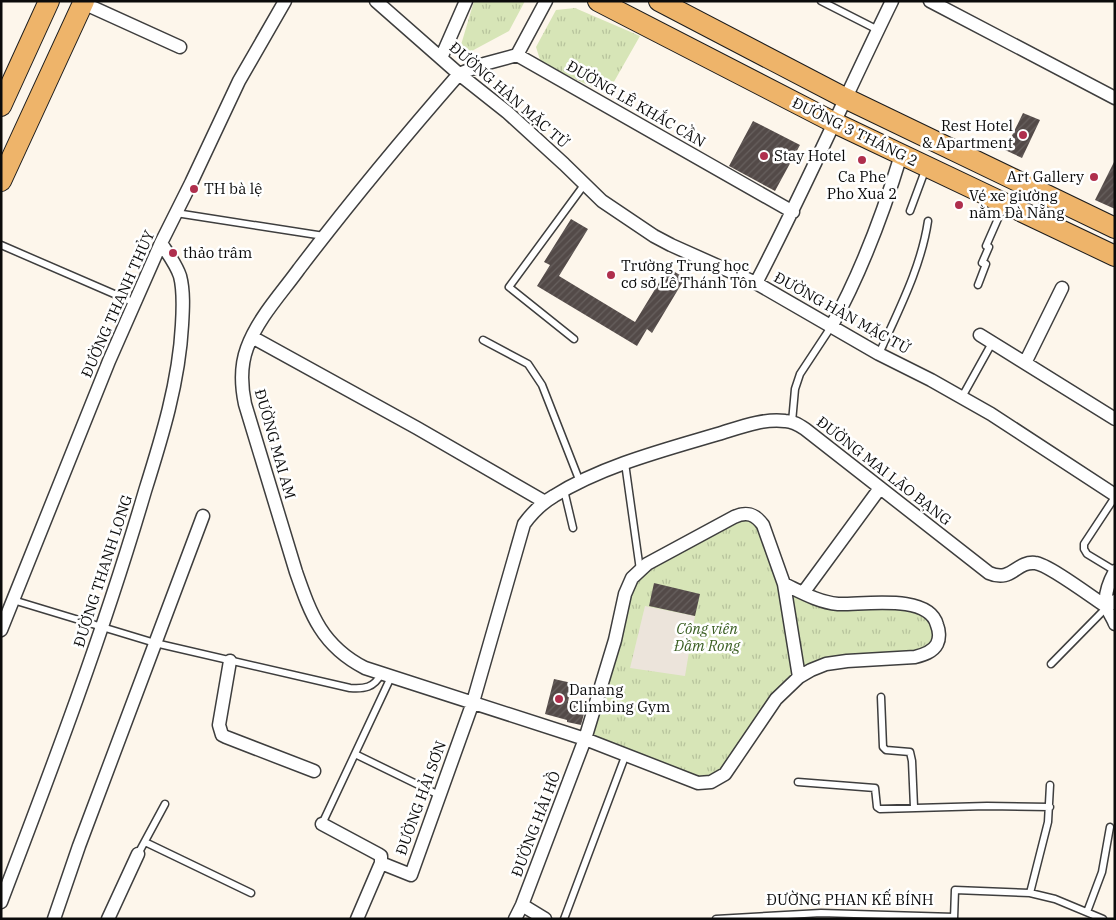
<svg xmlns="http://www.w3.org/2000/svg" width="1116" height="920" viewBox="0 0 1116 920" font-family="'IBM Plex Serif',serif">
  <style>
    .park { fill: url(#park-tufts) }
    .plaza { fill: #ece4db }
    .building { fill: url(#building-hatch) }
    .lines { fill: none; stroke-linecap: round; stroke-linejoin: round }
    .lane-casing { stroke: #3e3e3e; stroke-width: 9 }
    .street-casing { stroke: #3e3e3e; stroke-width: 15 }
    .primary-casing { stroke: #1c1c1c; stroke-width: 22 }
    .lane { stroke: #fff; stroke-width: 6 }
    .street { stroke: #fff; stroke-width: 12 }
    .primary { stroke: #eeb46a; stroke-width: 20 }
    .poi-dot { fill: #af2f4d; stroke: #fff; stroke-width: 2 }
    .labels { text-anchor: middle; stroke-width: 5; stroke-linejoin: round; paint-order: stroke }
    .street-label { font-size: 15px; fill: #0b0b0b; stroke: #fff }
    .poi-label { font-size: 15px; fill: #0b0b0b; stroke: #fff; text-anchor: start }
    .park-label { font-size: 15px; font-style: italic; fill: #395d21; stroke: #fff }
  </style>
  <defs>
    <pattern id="park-tufts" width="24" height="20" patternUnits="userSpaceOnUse" patternTransform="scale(1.25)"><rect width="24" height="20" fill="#d7e5b7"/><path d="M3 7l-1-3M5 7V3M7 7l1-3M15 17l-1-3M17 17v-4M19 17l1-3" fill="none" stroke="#b7c39c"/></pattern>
    <pattern id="building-hatch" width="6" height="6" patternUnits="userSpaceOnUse" patternTransform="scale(1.25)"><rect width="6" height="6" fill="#534a48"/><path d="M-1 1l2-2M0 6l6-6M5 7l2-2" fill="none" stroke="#67605e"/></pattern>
  </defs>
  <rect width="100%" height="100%" fill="#fdf6eb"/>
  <!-- park -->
  <path class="park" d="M474,1h51l-16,30 -41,22 -10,2z
    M575,8l65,28 -33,58 -66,-31 -5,-16 20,-37z
    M746,513l12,5 26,66 54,20h69l29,15 -3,30 -107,15 -27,13 -69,91 -32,15 -113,-44 40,-145 15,-24z"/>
  <!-- plaza -->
  <path class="plaza" d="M645,606l50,10 -10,60 -55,-8z"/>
  <!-- building -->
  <path class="building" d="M1023,113l17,7 -18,38 -17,-8z
    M753,121l47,24 -25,46 -46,-25z
    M1115,160v49l-20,-9z
    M571,219l17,10 -29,47 76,46 33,-54 17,10 -33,55 -5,-4 -10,17 -100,-60 13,-21 -6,-3z
    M654,583l46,11 -5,22 -46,-10z
    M554,679l18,4 -4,19 18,4 -5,19 -14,-3v-2l-22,-6z"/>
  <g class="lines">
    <defs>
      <path id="lane" d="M821,1l57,29
        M910,211l16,-43
        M176,213l148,23
        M1,245l134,58
        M978,285l8,-21 -4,-1 7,-16 -3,-1 18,-41
        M574,339l-65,-52 75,-102
        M483,340l45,24 14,21 38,97
        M879,354c19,-43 42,-86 49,-133
        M962,397l30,-54
        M792,422l3,-33 5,-15 31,-47
        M625,463l15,107
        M564,490l9,38
        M1115,571l-28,-17 -3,-5v-5l31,-47
        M13,600l142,43 195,45c14,1 24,0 31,-14
        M1051,664l56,-57
        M881,697l2,50 3,3 24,2 2,9 2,46
        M355,754l84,41
        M798,782l77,6 2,19 3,2 107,-3 63,1
        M322,824l69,-147
        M145,842l106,51
        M138,854l27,-50
        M1030,893l18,-71 2,-37
        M1087,912l15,-40 8,-45
        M564,919l62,-165
        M716,919l105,-6 133,4
        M954,919l1,-29 75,3 25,6 48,20"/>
      <path id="street" d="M376,1l83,73 48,38 57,52 38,37 52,35 17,9 85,38 123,71 52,26 60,34 124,81
        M930,1l185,97
        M83,3l97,44
        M517,55l-33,9 -25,10c-55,63 -109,128 -160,195 -18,25 -41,49 -52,79 -7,19 -6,37 -2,56l51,168c15,43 26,74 69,96l220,71 113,44 13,-1 14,-8 51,-75 23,-22 12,-7 15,-6 21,-3 68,-4c8,-2 18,-5 22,-13 3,-6 2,-14 0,-19 -8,-32 -75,-20 -99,-21 -20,-2 -37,-12 -54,-20
        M517,55l276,157
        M517,55l29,-54
        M441,58l25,-57
        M756,283c48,-92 90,-188 136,-282
        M831,327c30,-54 52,-113 70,-172
        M980,335l135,84
        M252,337l165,91 128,74
        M1025,363l37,-75
        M1115,571c-6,11 -12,25 -8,37 2,5 6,10 8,16
        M803,593l77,-105
        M1,630l108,-269 52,-118 30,-60 48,-102 46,-80
        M230,661l-11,64 3,10 4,2 88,34
        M322,824l56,30 3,2v7
        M1,902c52,-136 103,-271 144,-411 17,-54 34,-109 37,-166 1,-16 2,-34 -2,-49 -4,-12 -12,-22 -19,-33
        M522,905l23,14
        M54,919l25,-73 124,-330
        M108,919l30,-65
        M357,919l24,-56 30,12 62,-173 51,-178c8,-11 18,-21 30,-28 48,-30 110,-46 164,-62 20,-6 45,-16 67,-13 8,0 14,4 20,8l184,144c23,10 27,-12 46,-10 13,1 58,35 72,44l8,-6
        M515,919l7,-14 63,-166 30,-99 10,-46 7,-16 15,-14 87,-47c13,-6 21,-3 29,8l21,59 15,93"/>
      <path id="primary" d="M598,1l235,121 282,134
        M659,1l186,97 270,130
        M1,106l48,-105
        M1,181l83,-180"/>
    </defs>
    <!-- lane casing -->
    <use href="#lane" class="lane-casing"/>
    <!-- street casing -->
    <use href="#street" class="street-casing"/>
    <!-- primary casing -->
    <use href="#primary" class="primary-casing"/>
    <!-- lane -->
    <use href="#lane" class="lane"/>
    <!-- street -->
    <use href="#street" class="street"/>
    <!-- primary -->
    <use href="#primary" class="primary"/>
  </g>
  <!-- markers -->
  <g class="poi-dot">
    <circle cx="1023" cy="135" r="5"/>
    <circle cx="764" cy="156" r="5"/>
    <circle cx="862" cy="160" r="5"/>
    <circle cx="1094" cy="177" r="5"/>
    <circle cx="194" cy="189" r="5"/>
    <circle cx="959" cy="205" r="5"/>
    <circle cx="173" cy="253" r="5"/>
    <circle cx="611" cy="275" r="5"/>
    <circle cx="559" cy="699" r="5"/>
  </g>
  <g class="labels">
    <!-- street labels -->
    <g class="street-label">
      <text transform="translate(509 95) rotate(41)" y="5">ĐƯỜNG HÀN MẶC TỬ</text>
      <text transform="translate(636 104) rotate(30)" y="5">ĐƯỜNG LÊ KHẮC CẦN</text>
      <text transform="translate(855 132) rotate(26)" y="5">ĐƯỜNG 3 THÁNG 2</text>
      <text transform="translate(118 304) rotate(-66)" y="5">ĐƯỜNG THANH THỦY</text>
      <text transform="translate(842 313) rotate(29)" y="5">ĐƯỜNG HÀN MẶC TỬ</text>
      <text transform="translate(275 444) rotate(74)" y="5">ĐƯỜNG MAI AM</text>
      <text transform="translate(884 471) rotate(38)" y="5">ĐƯỜNG MAI LÃO BẠNG</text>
      <text transform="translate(103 571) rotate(-72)" y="5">ĐƯỜNG THANH LONG</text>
      <text transform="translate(421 798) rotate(-70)" y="5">ĐƯỜNG HẢI SƠN</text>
      <text transform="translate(536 824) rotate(-69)" y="5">ĐƯỜNG HẢI HỒ</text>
      <text x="850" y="905">ĐƯỜNG PHAN KẾ BÍNH</text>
    </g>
    <!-- poi labels -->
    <g class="poi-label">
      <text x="1013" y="131" text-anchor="end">Rest Hotel<tspan x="1013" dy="17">&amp; Apartment</tspan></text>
      <text x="774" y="161">Stay Hotel</text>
      <text x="862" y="182" text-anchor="middle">Ca Phe<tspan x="862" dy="17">Pho Xua 2</tspan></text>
      <text x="1084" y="182" text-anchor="end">Art Gallery</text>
      <text x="204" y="194">TH bà lệ</text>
      <text x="969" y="201">Vé xe giường<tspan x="969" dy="17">nằm Đà Nẵng</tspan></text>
      <text x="183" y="258">thảo trâm</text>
      <text x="621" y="271">Trường Trung học<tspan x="621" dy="17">cơ sở Lê Thánh Tôn</tspan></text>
      <text x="569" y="695">Danang<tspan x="569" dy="17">Climbing Gym</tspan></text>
    </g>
    <!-- park labels -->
    <g class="park-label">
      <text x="707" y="634">Công viên<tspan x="707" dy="17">Đầm Rong</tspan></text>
    </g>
  </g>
  <!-- border -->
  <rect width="1116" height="920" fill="none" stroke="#0b0b0b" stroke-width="5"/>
</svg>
